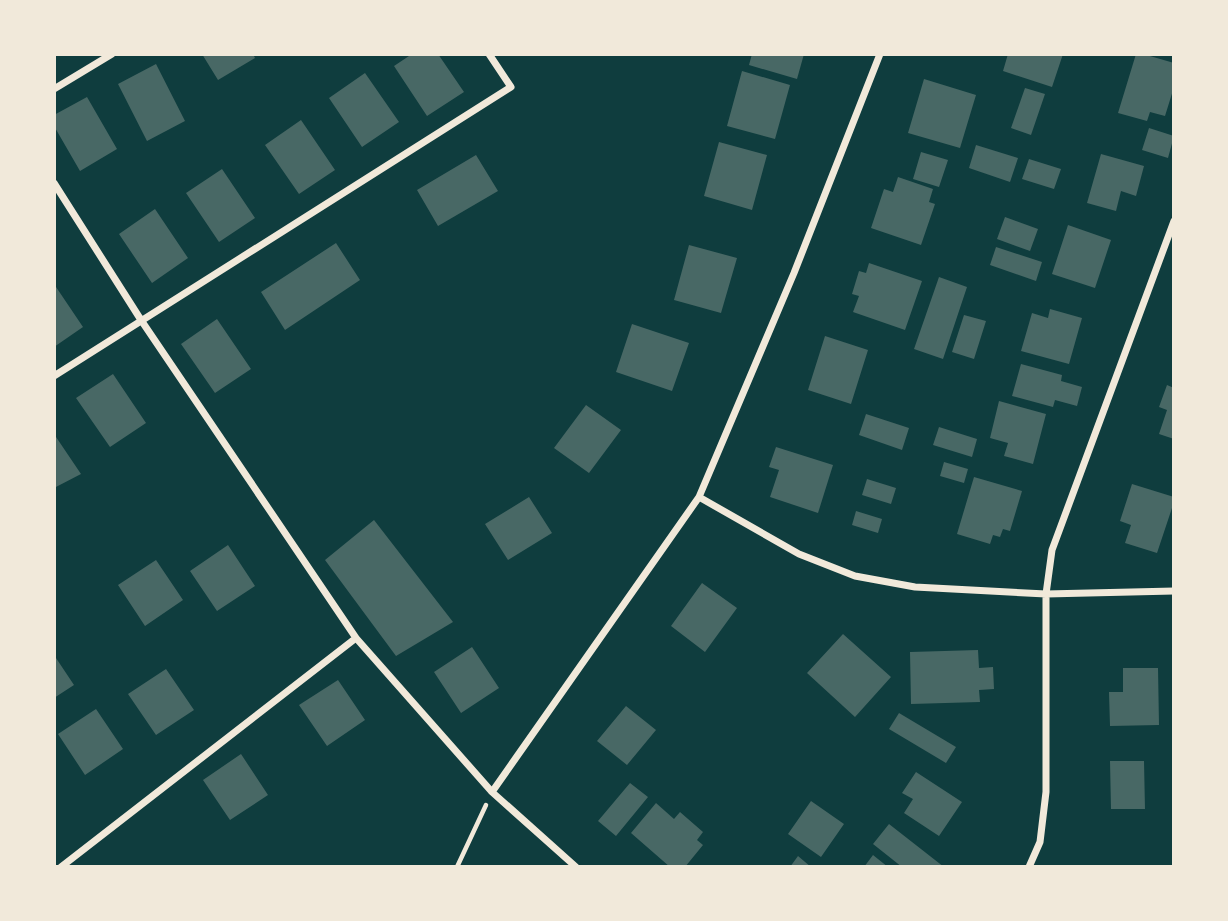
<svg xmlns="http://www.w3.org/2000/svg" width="1228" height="921" viewBox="0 0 1228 921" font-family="'Noto Sans',sans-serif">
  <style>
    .building { fill: #486865 }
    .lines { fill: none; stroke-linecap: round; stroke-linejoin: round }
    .path { stroke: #f1e9da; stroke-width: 4.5 }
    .minor { stroke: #f1e9da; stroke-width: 7 }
  </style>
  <rect width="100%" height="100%" fill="#0f3d3e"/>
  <!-- building -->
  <path class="building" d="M202,54h51l2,4 -37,22z
    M412,54h26l26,38 -37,24 -33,-50z
    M752,54h52l-7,25 -48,-14z
    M1008,54h55l-11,33 -49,-16z
    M1136,54h7l31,9v24l-9,29 -15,-4 -3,9 -29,-8z
    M156,64l29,57 -38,20 -29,-57z
    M742,71l48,14 -15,54 -48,-13z
    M365,73l34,49 -37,25 -33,-49z
    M924,79l52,16 -16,53 -52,-15z
    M1025,88l20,6 -14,41 -20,-7z
    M87,97l30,52 -37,22 -26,-45v-11z
    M301,120l34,50 -36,24 -34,-49z
    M1149,128l25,8 -6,22 -26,-8z
    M719,142l48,13 -15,55 -48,-14z
    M976,145l42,13 -8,24 -41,-14z
    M921,152l27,8 -9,27 -26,-8z
    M1101,154l43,12 -8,30 -15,-5 -5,20 -29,-8z
    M476,155l22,36 -60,35 -21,-36z
    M1029,159l32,10 -7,20 -32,-10z
    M222,169l33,49 -36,24 -33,-49z
    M898,177l35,12 -4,13 6,2 -14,41 -50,-17 13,-39 9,3z
    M155,209l33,49 -36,25 -33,-49z
    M1005,217l33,12 -8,22 -33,-12z
    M1068,225l43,15 -16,48 -43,-14z
    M336,243l24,37 -75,50 -24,-38z
    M689,245l48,13 -16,55 -47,-13z
    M996,247l46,15 -6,19 -46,-16z
    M869,263l53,18 -17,49 -52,-18 6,-16 -7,-2 7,-23 7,2z
    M939,277l28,10 -24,72 -29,-10z
    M54,284l29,43 -29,20z
    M1050,309l32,9 -13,46 -48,-13 11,-38 16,5z
    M964,315l22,6 -12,38 -22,-7z
    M217,319l34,50 -36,24 -34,-49z
    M632,324l57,19 -17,48 -56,-19z
    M825,336l43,14 -17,54 -43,-14z
    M1021,364l41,11 -1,6 21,6 -5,19 -22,-6 -2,7 -41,-11z
    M113,374l33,49 -36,24 -34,-49z
    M1167,385l7,3v51l-15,-5 8,-24 -8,-3z
    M999,401l47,13 -13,50 -29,-8 4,-13 -18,-5z
    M586,405l35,25 -32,43 -35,-25z
    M866,414l43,14 -7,22 -43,-15z
    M939,427l38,12 -5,18 -39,-12z
    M54,434l27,40 -27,14z
    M776,447l57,18 -15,48 -48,-16 9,-27 -10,-3z
    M944,462l24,7 -4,14 -24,-7z
    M974,477l48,14 -12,40 -7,-2 -3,8 -7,-2 -3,9 -33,-10z
    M867,479l29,9 -5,16 -29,-9z
    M1132,484l42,13v5l-17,51 -32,-10 6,-18 -11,-4z
    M529,497l23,36 -44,27 -23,-36z
    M856,511l26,8 -4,14 -26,-8z
    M374,520l79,102 -57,34 -71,-96z
    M228,545l27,41 -38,25 -27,-40z
    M156,560l27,40 -38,26 -27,-41z
    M702,583l35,25 -32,44 -34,-26z
    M843,634l48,43 -36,40 -48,-44z
    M472,647l27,41 -38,25 -27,-41z
    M978,650l1,18 14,-1 1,22 -15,1 1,12 -69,2 -1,-52z
    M54,655l20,30 -20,13z
    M1123,668h35l1,57 -49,1 -1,-34h14z
    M166,669l28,41 -38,25 -28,-41z
    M338,680l27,40 -38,26 -28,-41z
    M626,706l30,24 -29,35 -30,-24z
    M96,709l27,40 -38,26 -27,-41z
    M899,713l57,34 -10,16 -57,-34z
    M241,754l27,41 -38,25 -27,-40z
    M1110,761h34l1,48h-34z
    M916,772l46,30 -23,34 -35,-23 9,-14 -11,-6z
    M630,783l18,14 -32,39 -18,-15z
    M811,801l33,23 -23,33 -33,-23z
    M656,803l18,16 6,-7 23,20 -6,8 6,5 -18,22h-15l-39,-34z
    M889,824l55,43h-42l-29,-23z
    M873,855l15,12h-24z
    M798,856l13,11h-21z"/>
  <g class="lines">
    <!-- path -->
    <path class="path" d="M457,867l29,-62"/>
    <!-- minor -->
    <path class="minor" d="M54,89l58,-35
      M54,183l87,137 215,318 136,154 84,75
      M54,376l457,-289 -22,-33
      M699,497l100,57 56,22 60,11 131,7 128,-3
      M492,792l207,-295 95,-224 86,-219
      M61,867l295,-229
      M1029,867l11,-25 6,-50v-198l6,-44 122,-329"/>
  </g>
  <!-- border -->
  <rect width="1228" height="921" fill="none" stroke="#f1e9da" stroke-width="112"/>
</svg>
